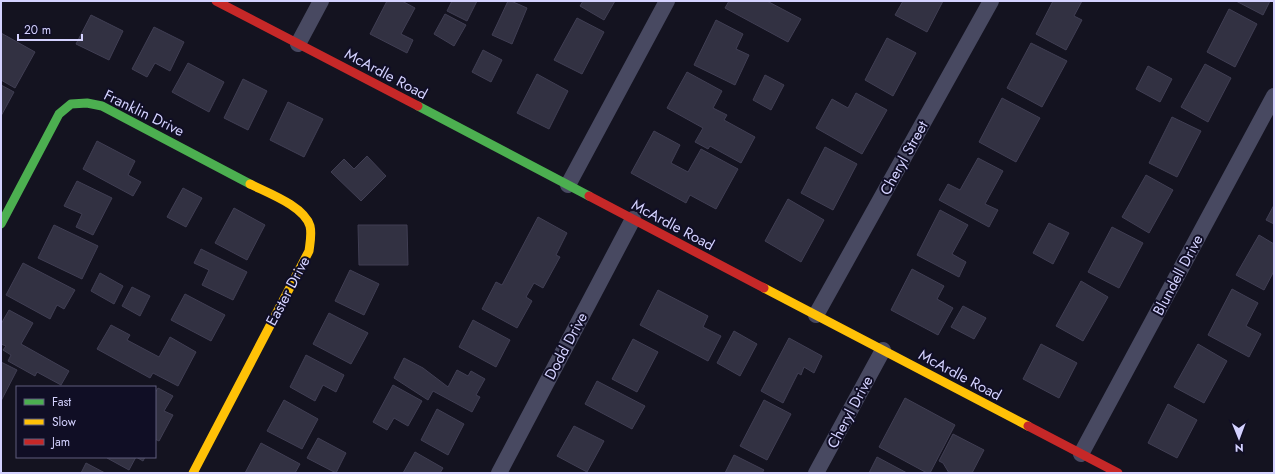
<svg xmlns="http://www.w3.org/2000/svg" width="1275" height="474" viewBox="0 0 1275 474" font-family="Jost,sans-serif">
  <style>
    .building { fill: #323142; stroke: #403e53 }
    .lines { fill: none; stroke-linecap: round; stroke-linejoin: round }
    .street { stroke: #484961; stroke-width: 16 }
    .fast { stroke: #4caf50; stroke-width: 9 }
    .slow { stroke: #ffc107; stroke-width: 9 }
    .jam { stroke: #c62828; stroke-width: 9 }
    .labels { text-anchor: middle; stroke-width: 4; stroke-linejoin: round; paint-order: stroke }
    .street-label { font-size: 15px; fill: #d4d2ff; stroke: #100e25 }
  </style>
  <rect width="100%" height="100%" fill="#141320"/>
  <!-- building -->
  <path class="building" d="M387,1h15l13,7 -14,26 12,6 -6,13 -37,-19z
    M452,1h25l-10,20 -20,-10z
    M508,1h3l16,7 -15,36 -20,-9z
    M583,1h32l-11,19 -24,-14z
    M729,1h38l34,18 -13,23 -63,-34z
    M903,1h40l-16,31 -32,-17z
    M1053,1h29l-8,15 8,4 -16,30 -30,-16z
    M1236,1h34l-7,14z
    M1229,9l28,15 -22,43 -28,-15z
    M445,14l21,11 -12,21 -20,-12z
    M91,15l32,16 -14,29 -33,-16z
    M577,18l27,14 -22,42 -28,-14z
    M716,20l27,14 -7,15 13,6 -14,30 -41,-20z
    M154,27l30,15 -14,29 -15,-8 -8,14 -15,-8z
    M1,33l34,19 -20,36 -14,-8z
    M887,38l29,15 -23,43 -28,-16z
    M1031,43l36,18 -25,46 -35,-19z
    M483,50l19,10 -11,22 -19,-10z
    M188,63l36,19 -15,30 -37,-20z
    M1205,64l26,14 -23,44 -27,-15z
    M1148,66l24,13 -12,23 -24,-13z
    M687,72l35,19 -9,17 14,7 -3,5 31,17 -14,26 -31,-17 -2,3 -13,-7 8,-14 -36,-20z
    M537,74l31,17 -19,38 -32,-16z
    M765,75l19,10 -13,25 -18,-10z
    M243,79l24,12 -19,39 -24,-12z
    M1,85l13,7 -13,24z
    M856,93l31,17 -25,44 -46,-26 16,-29 16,9z
    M1002,98l38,20 -24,44 -37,-20z
    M288,102l35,17 -19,38 -34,-17z
    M1172,117l29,14 -24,46 -28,-14z
    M654,131l26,14 -9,18 17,9 13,-23 37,20 -22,40 -26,-14 -4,8 -55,-30z
    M97,141l38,20 -7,14 13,7 -8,14 -50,-27z
    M825,147l32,17 -24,46 -32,-17z
    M367,156l19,20 -25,25 -30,-29 13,-13 10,10z
    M978,158l25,13 -18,33 13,6 -9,17 -50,-27 9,-16 12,6z
    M1146,175l27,15 -24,43 -27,-16z
    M77,181l35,17 -19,37 -17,-8 6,-13 -18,-8z
    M183,188l19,10 -16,29 -19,-10z
    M788,199l36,21 -23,42 -36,-21z
    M1274,205v19l-8,-4z
    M234,208l31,17 -18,35 -32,-17z
    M940,210l28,15 -16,29 14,8 -7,15 -42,-22z
    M538,217l29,16 -11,22 4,2 -17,31 -9,-5 -8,14 6,4 -15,27 -35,-19 14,-27 6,3z
    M1049,223l20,10 -16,31 -20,-11z
    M54,225l44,21 -16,33 -44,-21z
    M358,225h49l1,40h-49z
    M1112,227l31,16 -24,45 -31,-16z
    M1259,235l15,9v27l-10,19 -28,-15z
    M201,249l46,23 -14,28 -31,-15 7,-15 -15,-7z
    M23,263l52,27 -11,19 -7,-4 -7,14 -44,-24z
    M912,269l32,17 -7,13 16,9 -15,27 -47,-25z
    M350,270l29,14 -15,31 -29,-14z
    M100,273l23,13 -9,18 -23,-13z
    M1081,281l27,16 -25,44 -27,-15z
    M132,287l18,9 -10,20 -18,-10z
    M1232,289l26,14 -12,23 15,8 -12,23 -41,-22z
    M658,290l50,26 -5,11 18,9 -13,25 -68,-36z
    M185,294l40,21 -14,26 -40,-21z
    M963,306l23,12 -12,21 -23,-12z
    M9,310l24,13 -12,21 48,27 -8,14 -24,-13 -2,4 -27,-15 3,-6 -8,-5 3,-4 -5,-2v-20z
    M329,313l39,20 -17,31 -38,-20z
    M473,320l37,20 -14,27 -37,-20z
    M111,325l19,10 -3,5 32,17 11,-20 26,15 -18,34 -25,-13 -3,5 -53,-29z
    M734,331l23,13 -17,32 -23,-13z
    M789,338l33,18 -8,17 -10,-6 -3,8 -3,-2 -15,30 -22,-12z
    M633,339l25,13 -21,40 -25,-13z
    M1041,344l36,19 -18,35 -36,-19z
    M1198,344l29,17 -23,42 -30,-16z
    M306,355l38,20 -8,17 -13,-7 -8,16 -25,-14z
    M404,358l19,10 25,19 9,-17 11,6 3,-5 14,8 -9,16 4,2 -8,15 -39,-21 -5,9 -34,-22z
    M1,362l16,8 -16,31z
    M597,381l48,25 -13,23 -47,-25z
    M393,385l29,16 -14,25 -14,-8 -7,12 -14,-8z
    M158,388l15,8 -9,15 9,4 -14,26 -4,-2v-46z
    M905,398l50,27 -25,48h-3l-48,-26z
    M284,400l34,19 -16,30 -35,-18z
    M764,400l27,14 -24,46 -27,-14z
    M1168,404l29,16 -20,38 -29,-15z
    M437,409l27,15 -16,31 -27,-15z
    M574,426l30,15 -17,31 -30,-16z
    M953,434l31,16 -12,23h-23l-6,-10 -4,-2z
    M318,438l28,15 -10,20 -29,-15z
    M261,443l39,21 -5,9h-50z
    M415,452l28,16 -3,5h-37z
    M734,455l30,15 -2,3h-37z
    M108,457h37l-2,4 -7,-4 -7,13 -22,-12z
    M877,457l30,16h-38z
    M86,463l19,10h-24z"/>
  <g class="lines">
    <!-- street -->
    <path class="street" d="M298,44l23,-43
      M568,185l99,-184
      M816,315l175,-314
      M1081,454l193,-358
      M499,473l134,-254
      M816,473l67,-123"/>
    <!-- fast -->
    <path class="fast" d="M418,106l171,90
      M1,224l58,-110 12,-10 16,-1 15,3 148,78"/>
    <!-- slow -->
    <path class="slow" d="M764,288l264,138
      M193,473l116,-222c1,-8 3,-17 1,-25 -6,-20 -42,-33 -60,-42"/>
    <!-- jam -->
    <path class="jam" d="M216,1l202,105
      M589,196l175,92
      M1028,426l90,47"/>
  </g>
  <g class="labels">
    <!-- street labels -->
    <g class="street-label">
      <text transform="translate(386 74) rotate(28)" y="5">McArdle Road</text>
      <text transform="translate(144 113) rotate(26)" y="5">Franklin Drive</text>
      <text transform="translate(904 158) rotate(-61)" y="5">Cheryl Street</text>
      <text transform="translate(673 225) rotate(28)" y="5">McArdle Road</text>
      <text transform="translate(1178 275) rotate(-62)" y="5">Blundell Drive</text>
      <text transform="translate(288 291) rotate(-62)" y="5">Easter Drive</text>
      <text transform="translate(566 346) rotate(-62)" y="5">Dodd Drive</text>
      <text transform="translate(960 375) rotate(28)" y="5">McArdle Road</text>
      <text transform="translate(850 412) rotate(-62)" y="5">Cheryl Drive</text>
    </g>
  </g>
  <!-- border -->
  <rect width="1275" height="474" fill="none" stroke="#d4d2ff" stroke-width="4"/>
  <!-- legend -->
  <rect x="16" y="386" width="140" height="72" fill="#100e25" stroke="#5e5c7c"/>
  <rect x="24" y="399" width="20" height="6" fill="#4caf50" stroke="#5e5c7c"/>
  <text x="52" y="406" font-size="12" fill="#d4d2ff">Fast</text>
  <rect x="24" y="419" width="20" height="6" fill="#ffc107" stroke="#5e5c7c"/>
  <text x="52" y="426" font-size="12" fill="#d4d2ff">Slow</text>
  <rect x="24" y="439" width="20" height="6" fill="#c62828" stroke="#5e5c7c"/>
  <text x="52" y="446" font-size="12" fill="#d4d2ff">Jam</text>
  <!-- north arrow -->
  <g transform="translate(1239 438) rotate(179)" stroke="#100e25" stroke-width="3" paint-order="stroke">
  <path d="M0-3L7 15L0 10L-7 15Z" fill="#d4d2ff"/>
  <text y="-6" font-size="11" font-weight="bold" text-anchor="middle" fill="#d4d2ff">N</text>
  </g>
  <!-- scale -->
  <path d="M18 34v6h64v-6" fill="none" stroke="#d4d2ff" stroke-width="2"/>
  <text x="24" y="34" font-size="12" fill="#d4d2ff" stroke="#100e25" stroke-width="3" paint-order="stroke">20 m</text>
</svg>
